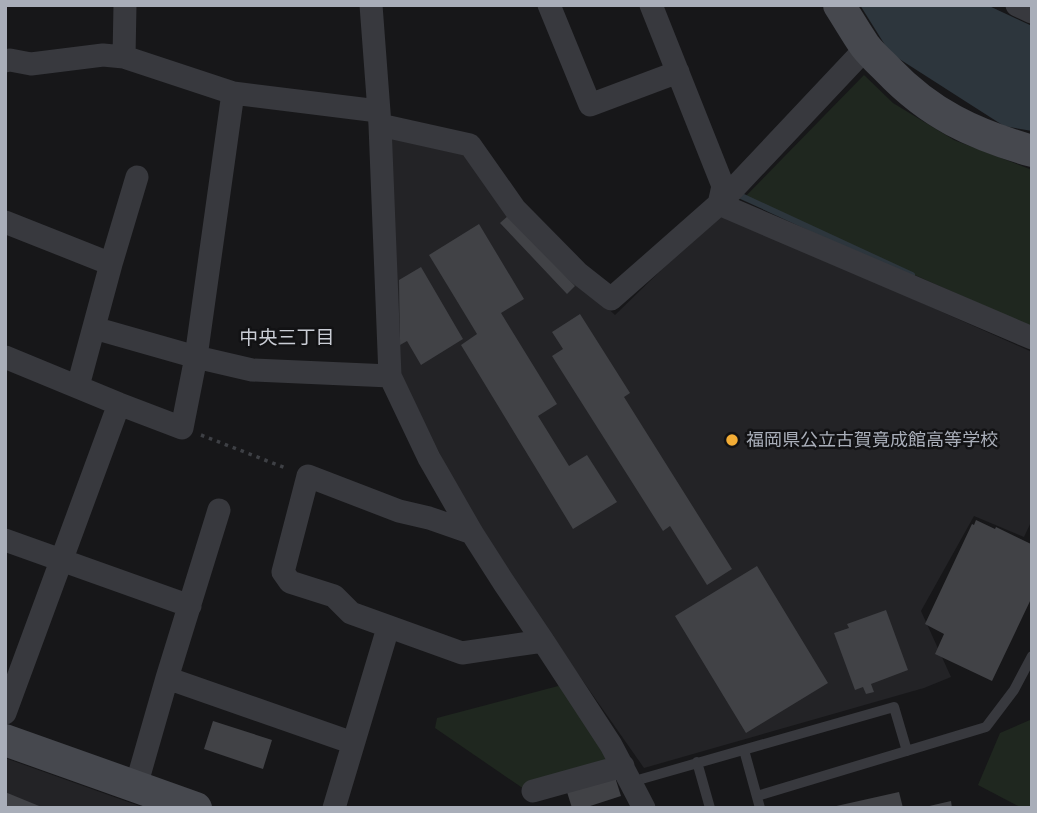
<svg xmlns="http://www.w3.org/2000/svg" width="1037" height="813" viewBox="0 0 1037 813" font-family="Lato,'Noto Sans JP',sans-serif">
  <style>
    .built { fill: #232326 }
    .green { fill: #1f271f }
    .water { fill: #2d363d }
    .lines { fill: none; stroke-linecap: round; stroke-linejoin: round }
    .stream { stroke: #2d363d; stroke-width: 6 }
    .building { fill: #414246 }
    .path { stroke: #3e4045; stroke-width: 3.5; stroke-dasharray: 3.5 5; stroke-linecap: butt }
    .lane { stroke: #38393e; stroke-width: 10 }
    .street { stroke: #38393e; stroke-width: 23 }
    .secondary { stroke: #46484e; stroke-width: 32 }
    .poi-dot { fill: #f2ac35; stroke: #121214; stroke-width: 2.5 }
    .labels { text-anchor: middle; stroke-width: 5; stroke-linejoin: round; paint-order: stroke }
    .poi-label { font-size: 18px; fill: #a9aeb9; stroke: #121214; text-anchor: start }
    .neighbourhood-label { font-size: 19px; fill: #cacdd5; stroke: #121214 }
  </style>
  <rect width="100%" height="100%" fill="#171719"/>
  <!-- built -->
  <path class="built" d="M387,129l76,19 46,66 106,101 105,-102 312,139v168l-8,17 -50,-21 -53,95 30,66 -27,11 -280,80 -165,-235 -83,-168z
    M5,758l140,50h-140z"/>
  <!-- green -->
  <path class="green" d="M864,75l29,28 61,37 78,30v157l-289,-128z
    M562,685l48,79 -86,25 -89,-61 2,-10z
    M1032,716v92h-10l-44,-23 22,-52 30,-13z"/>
  <!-- water -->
  <path class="water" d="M860,5h127l45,21v105l-28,-5 -114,-73z"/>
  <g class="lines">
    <!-- stream -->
    <path class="stream" d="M739,195l173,80"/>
  </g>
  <!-- building -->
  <path class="building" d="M509,215l66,71 -8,8 -67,-71z
    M479,224l45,75 -23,14 56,91 -19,12 31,50 18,-11 30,47 -44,27 -112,-184 16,-11 -48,-79z
    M421,267l42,72 -42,26 -14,-24 -7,4 -1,-65z
    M580,314l50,79 -6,4 108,172 -25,16 -37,-59 -7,5 -111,-175 11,-7 -11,-17z
    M976,520l19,9 1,-2 35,17 -1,3 2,1v49l-40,84 -57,-27 9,-20 -19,-10 47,-100 2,1z
    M757,566l71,117 -82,50 -71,-117z
    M886,610l22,60 -37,14 3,8 -8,2 -3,-7 -8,3 -21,-57 15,-5 -2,-4z
    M213,721l59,19 -9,29 -59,-20z
    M615,777l6,19 -37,12h-12l-5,-16z
    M5,792l39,16h-39z
    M899,792l4,16h-71v-1z
    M951,801l1,7h-27v-1z"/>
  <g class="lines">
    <!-- path -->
    <path class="path" d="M201,435l87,34"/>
    <!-- lane -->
    <path class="lane" d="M744,750l16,58
      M697,762l13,46
      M631,782l263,-75 13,44
      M757,796l229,-69 28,-37 18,-34"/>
    <!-- street -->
    <path class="street" d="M371,5l9,120 10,251 39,82 43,75 32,50 39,58 68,104 33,63
      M549,5l41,100 88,-33
      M651,5l72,181 -4,18
      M1017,5l15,7
      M124,57l1,-52
      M5,61l5,-1 21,4 72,-9 21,2 109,36 145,18
      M380,125l90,20 45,64 63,64 33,26 108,-95 147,-156
      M719,204l313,134
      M5,222l106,42 -33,122
      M111,264l26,-87
      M94,328l102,29 56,13 138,6
      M5,357l114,47 63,24 14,-71 37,-264
      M472,533l-43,-15 -30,-7 -91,-35 -25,96 7,10 44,14 17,17 111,40 81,-12
      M5,540l185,66
      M167,678l186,65
      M5,713l114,-309
      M136,786l31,-108 52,-168
      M533,791l90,-25
      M334,808l54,-180"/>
    <!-- secondary -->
    <path class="secondary" d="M839,5c9,14 17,28 26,41 7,9 15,16 23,24 42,44 85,64 144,81
      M5,740l191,68"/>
  </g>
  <!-- markers -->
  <circle class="poi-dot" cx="732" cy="440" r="7"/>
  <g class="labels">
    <!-- poi labels -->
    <g class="poi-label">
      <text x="746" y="446">福岡県公立古賀竟成館高等学校</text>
    </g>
    <!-- neighbourhood labels -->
    <g class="neighbourhood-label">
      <text x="287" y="344">中央三丁目</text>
    </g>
  </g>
  <!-- border -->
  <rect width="1037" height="813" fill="none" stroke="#a9aeb9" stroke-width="14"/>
</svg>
